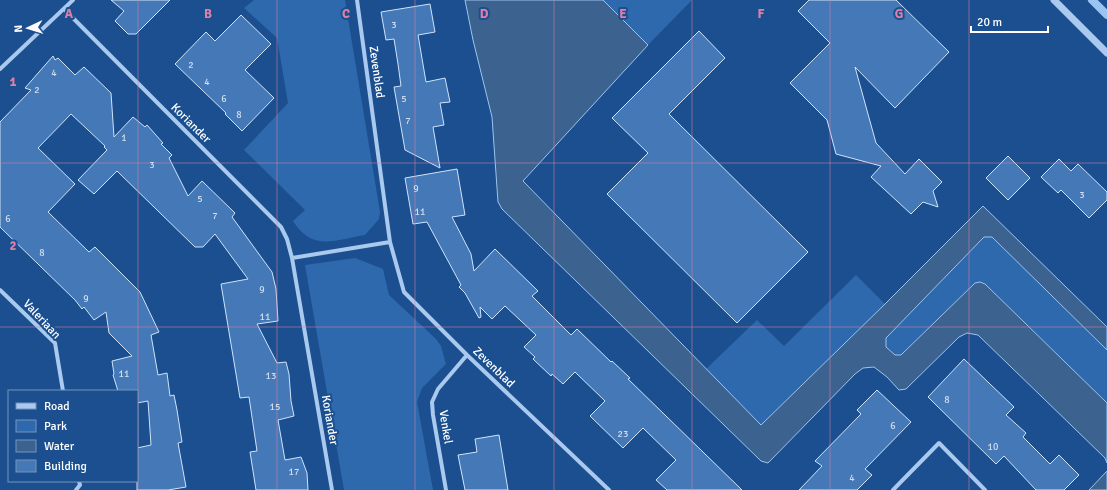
<svg xmlns="http://www.w3.org/2000/svg" width="1107" height="490" viewBox="0 0 1107 490" font-family="Signika,sans-serif">
  <style>
    .green { fill: #2e69ad }
    .water { fill: #3c6290; stroke: #9cc4f0 }
    .lines { fill: none; stroke-linecap: round; stroke-linejoin: round }
    .stream { stroke: #9cc4f0; stroke-width: 8 }
    .building { fill: #4478b7; stroke: #cfe3fa }
    .minor { stroke: #a9c9ee; stroke-width: 4 }
    .tertiary { stroke: #a9c9ee; stroke-width: 7 }
    .grid { fill: none; stroke: #dd80a5; stroke-width: 1; stroke-opacity: 0.55 }
    .labels { text-anchor: middle; stroke-width: 4; stroke-linejoin: round; paint-order: stroke }
    .number-label { font-size: 10px; fill: #d0dded }
    .street-label { font-size: 12px; fill: #fff; stroke: #1b4f8f }
    .grid-label { font-size: 13px; text-anchor: middle; font-weight: bold; fill: #dd80a5; stroke: #1b4f8f; stroke-width: 4; stroke-linejoin: round; paint-order: stroke }
  </style>
  <rect width="100%" height="100%" fill="#1b4f8f"/>
  <!-- green -->
  <path class="green" d="M254,0h91l35,212 -1,7 -14,16c-31,5 -52,17 -72,-14l12,-11 -61,-60 44,-47 -11,-65 -33,-30z
    M603,0h89l-44,45z
    M984,237h8l115,113v53l-122,-119 -4,-2 -6,1 -74,72h-6l-9,-8v-9z
    M355,258l28,11 6,26 47,44 5,7 5,18 -24,24 -5,14 16,88h-89l-39,-225z
    M856,275l29,29 -124,121 -55,-56 51,-49 27,26z"/>
  <!-- water -->
  <path class="water" d="M465,0h138l45,45 -125,136 238,244 124,-121 98,-98 124,121v23l-115,-113h-8l-98,101v9l9,8h6l74,-72 5,-1 5,2 122,119v60l-2,-5 -127,-123 -11,-2 -8,4 -53,52 -7,1 -12,-13 -13,-10 -11,1 -8,6 -87,89 -7,-2 -259,-252 -4,-7 -6,-85 -19,-77z
    M1107,471v19h-18z"/>
  <g class="lines">
    <!-- stream -->
    <path class="stream" d="M1092,0l15,15"/>
  </g>
  <!-- building -->
  <path class="building" d="M111,0h59l-34,34h-8l-13,-13 9,-10z
    M809,0h87l53,52 -54,56 -40,-41 21,76 29,31 14,-15 23,23 -9,9 5,16 -15,-5 -12,12 -40,-37 10,-11 -45,-12 -9,-34 -37,-37 40,-40 -32,-32z
    M430,4l5,28 -17,3 8,47 19,-4 5,24 -10,1 4,22 -11,2 7,41 -35,-18 -11,-63 7,-1 -3,-22 -4,-25 -8,1 -5,-28z
    M241,15l30,29 -26,26 29,28 -32,33 -17,-17 1,-1 -51,-49 31,-32 9,9z
    M699,31l26,27 -56,56 139,138 -71,71 -130,-129 41,-41 -36,-35z
    M53,56l2,4 3,-2 17,17 9,-8 27,26 3,44 19,-20 12,10 2,-2 16,18 -2,1 11,11 -3,3 19,38 14,-15 33,32 -3,4 40,55 4,17 2,32 -21,3 20,39 9,-1 3,12 2,27 3,15 -16,4 7,40 16,-3 6,16 1,17h-52l-6,-38 7,-1 -8,-54 -9,1 -19,-114 27,-5 -33,-45 -12,13h-8l-78,-76 -23,23 -16,-14 29,-30 -3,-3 1,-1 -34,-32 -33,34 37,36 -27,28 41,40 6,-5 45,45 19,40 -8,3 7,40 9,-2 3,23 4,-1 3,15 5,32 -4,1 8,44 -18,3h-31v-42l14,-3 -3,-44 -11,2v-12h-19l-5,-16 1,-1 -2,-13 20,-5 -23,-23 -3,-21 -12,8 -10,-13 -2,2 -7,-9 -75,-73v-105l31,-32 -6,-2z
    M1008,156l22,22 -22,22 -22,-22z
    M1059,159l12,12 7,-7 29,28v8l-18,18 -28,-28 -3,3 -17,-16z
    M457,169l8,46 -13,2 19,37 3,17 21,-22 43,42 -6,5 39,39 6,-6 34,33 1,-1 18,17 -2,1 114,111h-75l-11,-10 20,-20 -33,-32 -20,20 -33,-32 15,-15 -30,-29 -12,12 -11,-10 -1,2 -18,-17 2,-2 -11,-10 12,-12 -31,-29 -13,13 -12,-12 1,10 -2,1 -14,-25 -6,-6 2,-2 -34,-63 -14,2 -8,-46z
    M964,359l50,48 -8,8 20,18 -3,4 27,27 9,-9 20,20 -15,15h-28l-32,-34 -8,8 -68,-67z
    M877,390l34,32 -46,47 7,6 -15,15h-58l23,-24 -7,-5 46,-47 -4,-4z
    M499,435l9,55h-43l-7,-35 19,-3 -2,-13z"/>
  <g class="lines">
    <!-- minor -->
    <path class="minor" d="M357,0l33,242 14,50 63,63 142,135
      M64,9l217,218 6,12 5,19 40,232
      M0,69l73,-69
      M292,258l98,-16
      M0,290l55,53 8,48
      M76,490l4,-5 -1,-4
      M446,490l-13,-75 -1,-13 6,-13 29,-34
      M893,490l46,-47 46,47"/>
    <!-- tertiary -->
    <path class="tertiary" d="M1054,0l53,53"/>
  </g>
  <!-- grid -->
  <path class="grid" d="M138,0v490M277,0v490M415,0v490M554,0v490M692,0v490M830,0v490M969,0v490M0,163h1107M0,327h1107"/>
  <g class="labels">
    <!-- number labels -->
    <g class="number-label">
      <text x="394" y="28">3</text>
      <text x="191" y="68">2</text>
      <text x="54" y="76">4</text>
      <text x="207" y="85">4</text>
      <text x="37" y="93">2</text>
      <text x="224" y="102">6</text>
      <text x="404" y="102">5</text>
      <text x="239" y="118">8</text>
      <text x="408" y="124">7</text>
      <text x="124" y="141">1</text>
      <text x="152" y="168">3</text>
      <text x="416" y="192">9</text>
      <text x="1082" y="198">3</text>
      <text x="200" y="202">5</text>
      <text x="420" y="215">11</text>
      <text x="215" y="219">7</text>
      <text x="8" y="222">6</text>
      <text x="42" y="256">8</text>
      <text x="262" y="293">9</text>
      <text x="86" y="302">9</text>
      <text x="265" y="320">11</text>
      <text x="124" y="377">11</text>
      <text x="271" y="379">13</text>
      <text x="947" y="403">8</text>
      <text x="275" y="410">15</text>
      <text x="893" y="429">6</text>
      <text x="623" y="437">23</text>
      <text x="993" y="450">10</text>
      <text x="294" y="475">17</text>
      <text x="852" y="481">4</text>
    </g>
    <!-- street labels -->
    <g class="street-label">
      <text transform="translate(377 72) rotate(82)" y="4">Zevenblad</text>
      <text transform="translate(191 123) rotate(45)" y="4">Koriander</text>
      <text transform="translate(42 319) rotate(47)" y="4">Valeriaan</text>
      <text transform="translate(494 367) rotate(44)" y="4">Zevenblad</text>
      <text transform="translate(330 420) rotate(80)" y="4">Koriander</text>
      <text transform="translate(446 427) rotate(81)" y="4">Venkel</text>
    </g>
  </g>
  <g class="grid-label">
    <text x="69" y="18">A</text>
    <text x="208" y="18">B</text>
    <text x="346" y="18">C</text>
    <text x="484" y="18">D</text>
    <text x="623" y="18">E</text>
    <text x="761" y="18">F</text>
    <text x="899" y="18">G</text>
    <text x="13" y="86">1</text>
    <text x="13" y="250">2</text>
  </g>
  <!-- legend -->
  <rect x="8" y="390" width="130" height="92" fill="#1b4f8f" stroke="#7695bc"/>
  <rect x="16" y="403" width="20" height="6" fill="#a9c9ee" stroke="#7695bc"/>
  <text x="44" y="410" font-size="12" fill="#ffffff">Road</text>
  <rect x="16" y="420" width="20" height="12" fill="#2e69ad" stroke="#7695bc"/>
  <text x="44" y="430" font-size="12" fill="#ffffff">Park</text>
  <rect x="16" y="440" width="20" height="12" fill="#3c6290" stroke="#7695bc"/>
  <text x="44" y="450" font-size="12" fill="#ffffff">Water</text>
  <rect x="16" y="460" width="20" height="12" fill="#4478b7" stroke="#7695bc"/>
  <text x="44" y="470" font-size="12" fill="#ffffff">Building</text>
  <!-- north arrow -->
  <g transform="translate(28 28) rotate(266)" stroke="#1b4f8f" stroke-width="3" paint-order="stroke">
  <path d="M0-3L7 15L0 10L-7 15Z" fill="#ffffff"/>
  <text y="-6" font-size="11" font-weight="bold" text-anchor="middle" fill="#ffffff">N</text>
  </g>
  <!-- scale -->
  <path d="M971 26v6h77v-6" fill="none" stroke="#ffffff" stroke-width="2"/>
  <text x="977" y="26" font-size="12" fill="#ffffff" stroke="#1b4f8f" stroke-width="3" paint-order="stroke">20 m</text>
</svg>
